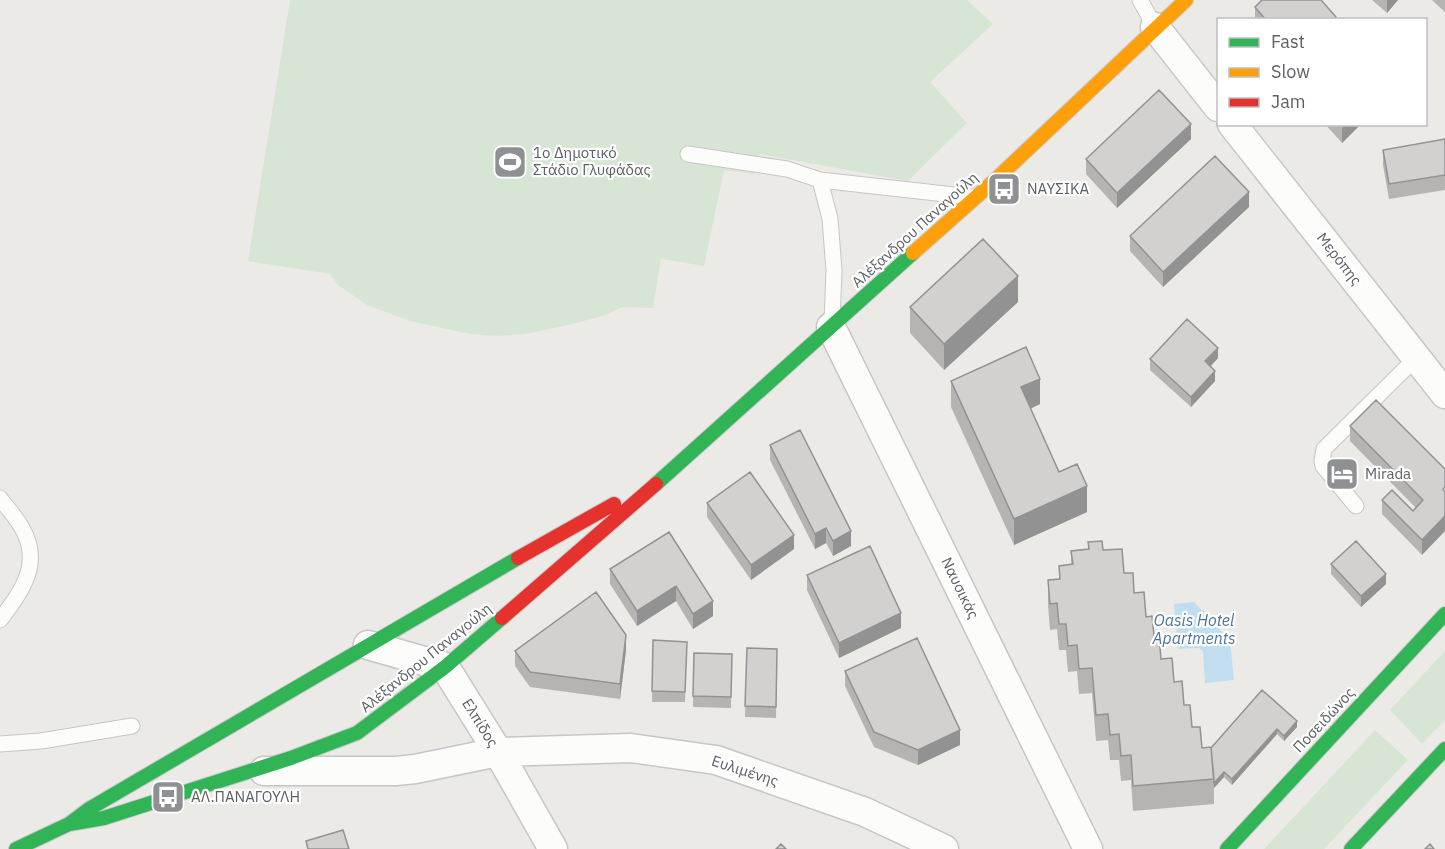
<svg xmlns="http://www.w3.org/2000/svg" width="1445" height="849" viewBox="0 0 1445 849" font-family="'IBM Plex Sans',sans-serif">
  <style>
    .green { fill: #d7e6d4 }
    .water { fill: #c0def0 }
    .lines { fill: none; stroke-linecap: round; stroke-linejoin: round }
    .lane-casing { stroke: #c6c6c6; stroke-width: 17 }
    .street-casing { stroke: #c6c6c6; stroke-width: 31 }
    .fast-casing { stroke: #c8c8c8; stroke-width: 16 }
    .slow-casing { stroke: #c8c8c8; stroke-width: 16 }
    .jam-casing { stroke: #c8c8c8; stroke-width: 16 }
    .lane { stroke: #fcfcfb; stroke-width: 15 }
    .street { stroke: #fcfcfb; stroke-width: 28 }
    .fast { stroke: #30b455; stroke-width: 14 }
    .slow { stroke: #ff9f0a; stroke-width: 14 }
    .jam { stroke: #e5322d; stroke-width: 14 }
    .wall { fill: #b5b4b3 }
    .shaded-wall { fill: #939292 }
    .building { fill: #d2d1d0; stroke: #939292; stroke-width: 1.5 }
    .labels { text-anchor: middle; stroke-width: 4.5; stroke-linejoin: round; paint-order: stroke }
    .poi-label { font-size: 15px; fill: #5d6064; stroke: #fff; text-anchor: start }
    .street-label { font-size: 15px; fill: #5d6064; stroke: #fff }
    .water-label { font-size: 16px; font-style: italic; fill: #4a759c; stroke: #fff }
  </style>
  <rect width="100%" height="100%" fill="#ebeae7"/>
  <!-- green -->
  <path class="green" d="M290,0h677l26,24 -63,58 37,41 -59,58 -149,-27 -6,20 -29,-4 -20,96 -43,-7 -8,49 -30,-1 -21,9 -29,8 -48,10 -27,2 -28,-2 -60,-13 -43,-16 -29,-20 -8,-11 -82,-13z
    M1445,651v69l-23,24 -32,-34z
    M1375,730l33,30 -84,89h-60z"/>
  <!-- water -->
  <path class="water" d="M1194,602l36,38 4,40 -29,3 -2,-32 -4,-3 -21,1 -4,-45z"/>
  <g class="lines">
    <defs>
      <path id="lane" d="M1140,0l15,27
        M688,154l99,15 33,11 10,39 4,51 -2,52
        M820,180l152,17
        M0,498c7,10 16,19 22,30 21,36 -1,64 -22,92
        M1356,506l-33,-40 -1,-5 2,-12 92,-91
        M0,744l41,-3 91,-15"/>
      <path id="street" d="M1155,27l63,80
        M1232,124l213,270
        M831,327l257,522
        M368,645l77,22 53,85 55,97
        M264,771h132l19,-2 83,-17 133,-4 85,12 149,52 79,37"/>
      <path id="fast" d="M656,484l257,-231
        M69,824l35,-6 187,-60 66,-25 88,-66 57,-49
        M16,849l53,-25 20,-15 429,-251
        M1227,849l218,-235
        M1351,849l94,-100"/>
      <path id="slow" d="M913,253l80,-71 193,-182"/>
      <path id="jam" d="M518,558l96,-54
        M502,618l154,-134"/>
    </defs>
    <!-- lane casing -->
    <use href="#lane" class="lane-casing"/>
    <!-- street casing -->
    <use href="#street" class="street-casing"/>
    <!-- fast casing -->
    <use href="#fast" class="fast-casing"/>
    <!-- slow casing -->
    <use href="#slow" class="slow-casing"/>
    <!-- jam casing -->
    <use href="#jam" class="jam-casing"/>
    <!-- lane -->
    <use href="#lane" class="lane"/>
    <!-- street -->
    <use href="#street" class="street"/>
    <!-- fast -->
    <use href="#fast" class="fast"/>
    <!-- slow -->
    <use href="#slow" class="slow"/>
    <!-- jam -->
    <use href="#jam" class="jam"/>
  </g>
  <!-- wall -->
  <path class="wall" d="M1372,0h26l-11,13z
    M1432,0h13v12z
    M1255,7l81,13h-81z
    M1325,124h36l-19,19z
    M1191,139l-74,69 -31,-34v-15z
    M1445,139v51l-56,9 -6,-34v-15z
    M1249,207l-86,80 -33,-36v-15z
    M1018,302l-74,68 -34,-37v-26z
    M1218,358l-7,8 4,15 -24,26 -41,-37v-11z
    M951,381l89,23 -10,5 29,63 28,40 -73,33 -63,-138z
    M1350,426l95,43 -23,86 -40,-41v-14l31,11 3,-3 -66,-67z
    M770,445l81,101 -18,10 -7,-13 -11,6 -45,-89z
    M707,503l87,46 -43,31 -44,-63z
    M669,532l44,84 -20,13 -17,-28 -39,25 -27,-42v-15z
    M1088,542l15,8 21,23 22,44 8,19 7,23 13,23 10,23 8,22 10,21h9l51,-58 35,37 -13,14 -7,-7 -45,51 -8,-8 -10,11v16l-81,7 -2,-31 -10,1 -2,-21h-9l-2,-20 -12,1 -4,-48 -13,1 -2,-23 -9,1 -2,-22h-7l-2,-21 -7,1 -2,-25v-25l11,-1v-13l12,-1v-14l17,-2z
    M1331,564l55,20 -25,23 -30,-33z
    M807,575l94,53 -62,30 -32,-68z
    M653,640l34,2 -2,60h-33z
    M747,648l30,1 -1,69 -31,-1z
    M626,650l-6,49 -90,-12 -15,-21v-15z
    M694,653l38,1 -1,54 -38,-1z
    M845,671l115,74 -42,20 -44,-18 -29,-61z"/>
  <!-- shaded-wall -->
  <path class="shaded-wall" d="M1387,0h11l-11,13z
    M1191,124v15l-74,69v-15z
    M1346,124h15l-19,19v-15z
    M1249,192v15l-86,80v-15z
    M1018,276v26l-74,68v-26z
    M1218,348v10l-13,14v-11z
    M1215,371v10l-24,26v-10z
    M1040,379v25l-19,9v-26z
    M1087,486v26l-73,33v-26z
    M1445,516v15l-23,24v-15z
    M826,528v15l-11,6v-15z
    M851,531v15l-18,10v-15z
    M794,535v14l-43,31v-15z
    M1386,574v10l-25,23v-11z
    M676,586v15l-39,25v-15z
    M713,601v15l-20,13v-15z
    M901,613v15l-62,30v-15z
    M626,635v15l-6,49v-15z
    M1297,721v6l-13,14v-5z
    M1277,729v5l-45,51v-6z
    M960,730v15l-42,20v-15z
    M1224,772v5l-10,11v-5z"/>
  <!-- building -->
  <path class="building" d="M1262,0h59l15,17 -3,3h-67l-11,-13z
    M1159,90l32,34 -74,69 -31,-34z
    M1445,139v36l-56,9 -6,-34z
    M1215,156l34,36 -86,80 -33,-36z
    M983,239l35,37 -74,68 -34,-37z
    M1187,319l31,29 -13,13 10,10 -24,26 -41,-38z
    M1026,347l14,32 -19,8 38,85 18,-8 10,22 -73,33 -63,-138z
    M1376,400l69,69v18l-2,2 2,3v24l-23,24 -40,-40 10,-10 21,21 10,-11 -73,-74z
    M800,430l51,101 -18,10 -7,-13 -11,6 -45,-89z
    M750,472l44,63 -43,30 -44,-62z
    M669,532l44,69 -20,13 -17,-28 -39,25 -27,-42z
    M1102,541l1,9 19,-1 2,24h9l1,20 10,-1 2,25 6,-1 2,20h5l2,23 11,-1 2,24 8,-1 2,24h6l2,22h8l2,21 9,-1 3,32 -81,7 -2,-31 -10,1 -2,-22 -9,1 -2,-21 -12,1 -4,-47 -13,1 -2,-24 -9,1 -2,-22h-7l-2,-21 -7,1 -2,-24 12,-1 -1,-13 14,-2 -2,-13 18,-2 -1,-7z
    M1356,541l30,33 -25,22 -30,-32z
    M870,546l31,67 -62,30 -32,-68z
    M596,592l30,43 -6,49 -90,-12 -15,-21z
    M917,638l43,92 -42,20 -44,-18 -29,-61z
    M653,640l34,2 -2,50 -33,-1z
    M747,648l30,1 -1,58 -31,-1z
    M694,653l38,1 -1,43 -38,-1z
    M1262,690l35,31 -13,15 -7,-7 -45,50 -8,-7 -10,11 -3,-35z
    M343,830l6,19h-41l-2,-8z
    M781,844l5,5h-10z
    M1430,844l4,5h-9z"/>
  <!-- icons -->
  <defs>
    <symbol id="stadium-square" viewBox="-11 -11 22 22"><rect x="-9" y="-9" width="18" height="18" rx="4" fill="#8f9092" stroke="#fff"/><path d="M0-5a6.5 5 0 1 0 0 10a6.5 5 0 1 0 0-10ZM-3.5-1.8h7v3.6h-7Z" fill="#fff"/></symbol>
    <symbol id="bus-square" viewBox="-11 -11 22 22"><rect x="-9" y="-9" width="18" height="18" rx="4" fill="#8f9092" stroke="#fff"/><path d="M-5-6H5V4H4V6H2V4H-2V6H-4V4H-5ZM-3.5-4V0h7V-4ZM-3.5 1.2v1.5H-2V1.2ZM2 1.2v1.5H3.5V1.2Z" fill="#fff"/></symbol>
    <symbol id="hotel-square" viewBox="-11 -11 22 22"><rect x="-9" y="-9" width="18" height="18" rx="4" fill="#8f9092" stroke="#fff"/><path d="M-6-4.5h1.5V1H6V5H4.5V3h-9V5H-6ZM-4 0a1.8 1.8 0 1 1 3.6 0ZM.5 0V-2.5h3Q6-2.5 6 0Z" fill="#fff"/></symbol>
  </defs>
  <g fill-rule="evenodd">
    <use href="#stadium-square" x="491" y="143" width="38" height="38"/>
    <use href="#bus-square" x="985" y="170" width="38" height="38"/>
    <use href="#hotel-square" x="1323" y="455" width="38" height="38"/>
    <use href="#bus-square" x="149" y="778" width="38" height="38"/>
  </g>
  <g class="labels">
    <!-- poi labels -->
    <g class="poi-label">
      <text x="533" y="158">1ο Δημοτικό<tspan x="533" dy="17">Στάδιο Γλυφάδας</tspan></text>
      <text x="1027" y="194">ΝΑΥΣΙΚΑ</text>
      <text x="1365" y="479">Mirada</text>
      <text x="191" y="802">ΑΛ.ΠΑΝΑΓΟΥΛΗ</text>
    </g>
    <!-- street labels -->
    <g class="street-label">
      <text transform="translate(915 230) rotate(-42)" y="5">Αλέξανδρου Παναγούλη</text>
      <text transform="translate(1339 259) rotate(52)" y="5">Μερόπης</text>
      <text transform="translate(960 588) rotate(64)" y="5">Ναυσικάς</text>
      <text transform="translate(426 658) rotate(-39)" y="5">Αλέξανδρου Παναγούλη</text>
      <text transform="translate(1324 720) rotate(-47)" y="5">Ποσειδώνος</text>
      <text transform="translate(480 723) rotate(58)" y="5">Ελπίδος</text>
      <text transform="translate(745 771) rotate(18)" y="5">Ευλιμένης</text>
    </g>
    <!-- water labels -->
    <g class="water-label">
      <text x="1194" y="626">Oasis Hotel<tspan x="1194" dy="18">Apartments</tspan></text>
    </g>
  </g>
  <!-- legend -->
  <rect x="1217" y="18" width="210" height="108" fill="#ffffff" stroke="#bebfc1" stroke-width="1.5"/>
  <rect x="1229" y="38" width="30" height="9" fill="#30b455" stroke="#bebfc1" stroke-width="1.5"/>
  <text x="1271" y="48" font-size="18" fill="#5d6064">Fast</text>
  <rect x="1229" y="68" width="30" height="9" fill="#ff9f0a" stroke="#bebfc1" stroke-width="1.5"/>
  <text x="1271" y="78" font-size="18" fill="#5d6064">Slow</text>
  <rect x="1229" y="98" width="30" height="9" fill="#e5322d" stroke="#bebfc1" stroke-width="1.5"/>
  <text x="1271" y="108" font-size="18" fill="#5d6064">Jam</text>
</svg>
